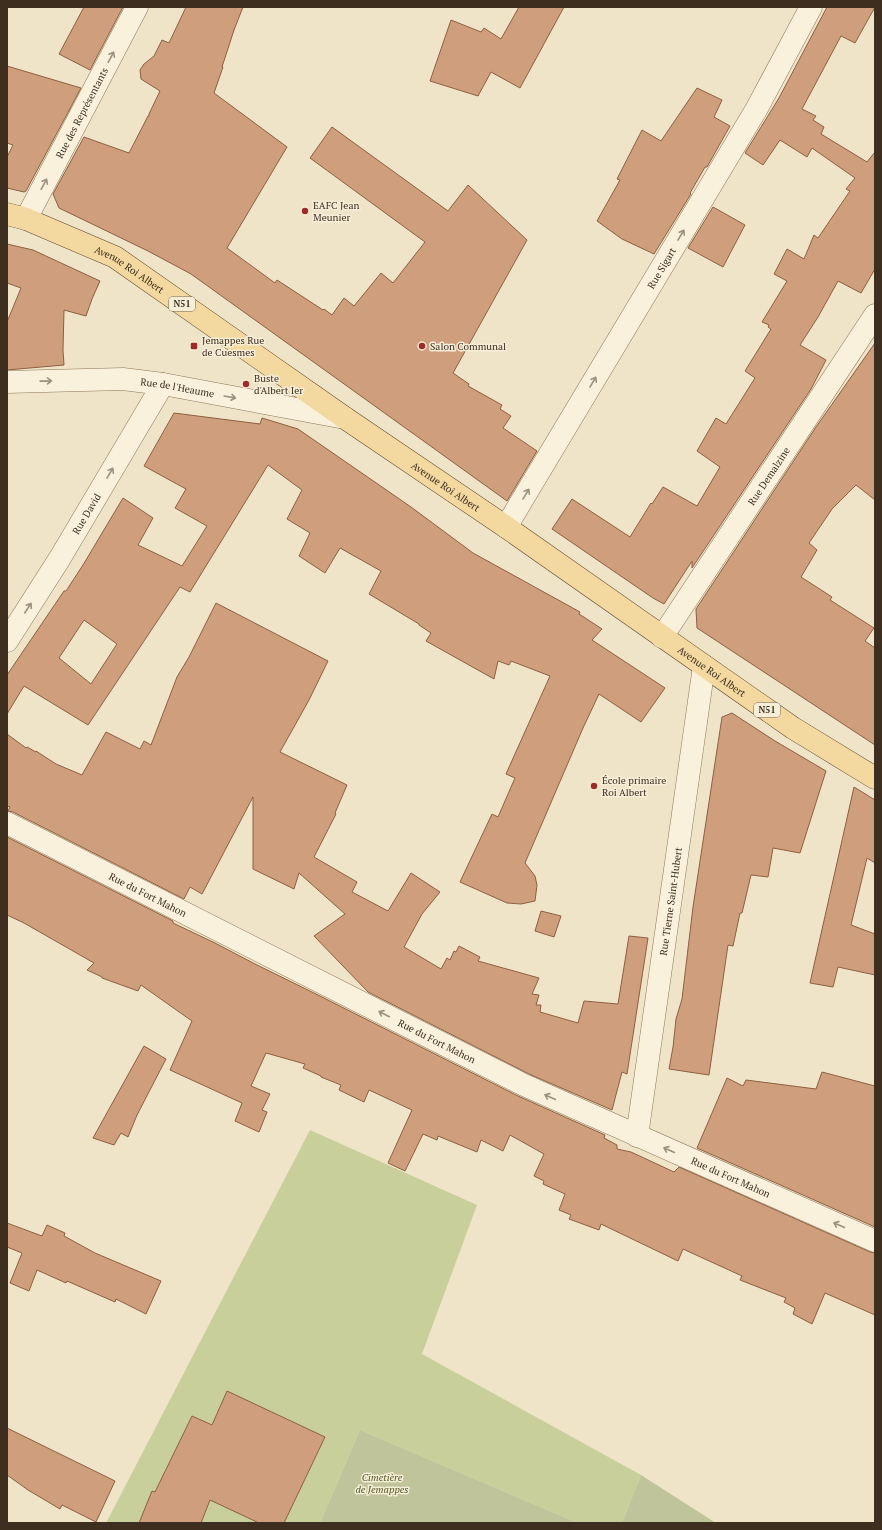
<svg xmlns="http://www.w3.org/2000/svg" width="882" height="1530" viewBox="0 0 882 1530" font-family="'PT Serif',serif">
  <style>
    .green { fill: #c9cf9b }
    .cemetery { fill: #bfc49a }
    .building { fill: #cf9f7d; stroke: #8d5f41; fill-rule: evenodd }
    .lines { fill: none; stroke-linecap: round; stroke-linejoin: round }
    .minor-casing { stroke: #8d765c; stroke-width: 23 }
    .major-casing { stroke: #5b4430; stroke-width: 23 }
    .minor { stroke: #faf1dc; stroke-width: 22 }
    .major { stroke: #f3d9a0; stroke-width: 22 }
    .oneway { stroke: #9c907e }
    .poi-dot { fill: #9e2a2b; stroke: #f7eed8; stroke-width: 1.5 }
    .labels { text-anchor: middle; stroke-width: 3; stroke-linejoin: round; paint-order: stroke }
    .shield { fill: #f7eed8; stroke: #756857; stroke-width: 1 }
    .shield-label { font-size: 9px; font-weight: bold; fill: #3d2e20 }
    .street-label { font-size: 10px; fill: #3d2e20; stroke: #f7eed8 }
    .poi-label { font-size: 10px; fill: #3d2e20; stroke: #f7eed8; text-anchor: start }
    .park-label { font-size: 10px; font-style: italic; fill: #4d5a26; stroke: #f7eed8 }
  </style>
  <rect width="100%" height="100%" fill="#f0e4c8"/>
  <!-- green -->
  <path class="green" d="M310,1130l167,75 -55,149 219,121 -19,48h-44l-218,-93 -40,93h-214z"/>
  <!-- cemetery -->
  <path class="cemetery" d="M360,1430l218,93h-258z
    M641,1475l75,48h-94z"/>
  <!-- building -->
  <path class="building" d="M84,7h39l-33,63 -31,-16z
    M186,7h57l-9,23 -12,37h1l-9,26 73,54 -60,101 48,35 2,-3 46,30 1,-1 8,6 12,-17 10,8 27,-33 12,10 32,-41 -115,-84 22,-31 116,84 20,-26 59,55 -74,133 16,11 -1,2 34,19 -2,4 11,7 -8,12 34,23 -30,50 -316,-227 -43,-23 -89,-43 -6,-14 31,-57 45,16 19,-37h1v-2l11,-23 -19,-12 -1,-9 4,-6 10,-8 8,-16 7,3z
    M519,7h45l-44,81 -29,-16 -13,24 -48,-15 21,-61 30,12 3,-4 17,11z
    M827,7h48l-20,36 -14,-7 -39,73 14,7 -3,4 11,7 -3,7 46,28 8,-10v117l-14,24 -23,-12 -20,36 -18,28 26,15 -15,29 -119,179v-7l-28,43 -11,-6 -101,-69 20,-30 58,38 21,-34 1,1 11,-17 34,19 23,-39 -23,-16 19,-33 10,6 29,-46 -10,-7 26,-42 -3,-2 1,-2 -7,-3 25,-41 -13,-7 13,-25 17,10 10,-24 4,3 32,-47 -4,-2 9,-11 -43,-30 -5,9 -27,-17 -17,25 -18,-12 34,-55z
    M7,66l74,22 -55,103 -2,1 -17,-4v-31l6,-12 -6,-2z
    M697,88l25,12 -8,17 16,9 -23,41h-2l-15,26 1,1 -37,60 -32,-15 -25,-18 23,-41 -3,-1 25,-49 19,11z
    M713,207l32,18 -22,42 -35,-19z
    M7,244l26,6 67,31 -8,18 -6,17 -22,-6 -1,40 1,15 -57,5v-48l14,-34 -14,-5z
    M875,343v157l-19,-15 -24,24 -23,34 8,7 -16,27 31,20 -2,3 44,28 -9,13 10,7v97l-178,-117 -1,-19 120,-182z
    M174,413l86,11 2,-6 36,11 113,78 62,46 107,59 -1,2 23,15 -10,11 73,48 -24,34 -42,-28 -16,34 -58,135 10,13 2,9 -2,16 -14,3 -14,-1 -47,-21 32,-68 6,3 17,-39 -9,-4 44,-98 -39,-15 -2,4 -11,-4 -4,18 -68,-38 5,-8 -12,-8v-1l-50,-30 12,-23 -41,-23 -15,25 -26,-17 11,-23 -23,-14 15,-29 -34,-25 -78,127 -10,-5 -92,138 -64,-39 -17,28v-39l57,-84h2l17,-26 40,-67 30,20 -15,27 44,21 25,-40 -32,-18 11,-19 -42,-23zM84,620l33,24 -26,40 -32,-26z
    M216,603l112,58 -19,39 -29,52 67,33 -12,28 1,1 -22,43 43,25 -5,10 36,19 23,-38 29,19 -18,22 -18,33 37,22 6,-11 3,2 4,-9 2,1 3,-6 21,11 -2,4 61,17 -7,16 7,1 -3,10h5l-1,7 38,11 6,-22 34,3 11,-68 19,2 -21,136 -5,-2 -10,38 -83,-36 -161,-82 -54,-56 31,-22 -46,-41 -5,16 -41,-20v-72l-51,97 -12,-7 -6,12 -171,-87 -5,-1 2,-4 -3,-1v-72l19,14 1,-1 9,5v-1l20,13 26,11 24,-43 34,17 4,-8 7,4 26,-68 12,-20z
    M732,713l43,28 51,30 -26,82 -27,-5 -5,29 -17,-2 -9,38h-2l-7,33 -5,-1 -19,130 -40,-6 4,-22 3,-28 6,-20 11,-92 29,-190z
    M854,787l21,13v63l-8,-5 -16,67 24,9v41l-37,-8 -5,20 -23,-4z
    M7,837l166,84v2l42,20 40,21 61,30 202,102 87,39 -1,3 13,7v4l14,3 43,20 5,-5 191,85 5,1v62l-50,-22 -13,31 -19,-10 2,-6 -11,-6 2,-4 -46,-18 2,-4 -59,-27 -5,12 -77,-37 -2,6 -30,-11 2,-4 -12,-5 6,-16 -22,-10 1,-3 -10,-5 10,-22 -34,-19 -7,16 -22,-11 -4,12 -39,-16 -1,4 -14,-6 -18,37 -17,-8 24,-53 -43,-20 -5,12 -25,-12 2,-5 -20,-8v-1l-18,-8 2,-4 -39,-11 -15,33 19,8 -8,16 5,2 -8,20 -24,-11 7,-18 -72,-33 22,-49 -51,-36 -3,6 -36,-13v-1l-15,-7 7,-7 -70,-40 -17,-8z
    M541,911l20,5 -7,21 -19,-6z
    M144,1046l22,13 -29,56 -9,22 -7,-4 -7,12 -21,-7z
    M822,1072l53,14v141l-178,-79 30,-70 16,8 3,-6 70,9z
    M7,1223l35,13 5,-11 18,8 -1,3 31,17 66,28 -15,33 -30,-15 -1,3 -48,-21 -1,2 -29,-13 -8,21 -19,-8 12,-30 -15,-6z
    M227,1391l98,46 -41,86h-25l-49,-23 -9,23h-62l13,-32 3,1 37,-76 20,9z
    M7,1428l108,53 -19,41 -34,-17 -2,4 -32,-19 -21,-15z"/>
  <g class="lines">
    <defs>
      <g id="minor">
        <path id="s1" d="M26,219l111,-212"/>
        <path id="s2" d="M7,382l116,-3 40,5 182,34"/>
        <path id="s3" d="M506,527l250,-417 55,-103"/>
        <path id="s4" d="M662,637l213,-322"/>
        <path id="s5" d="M7,641l53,-83 103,-174"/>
        <path id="s6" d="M7,823l517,262 351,156"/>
        <path id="s7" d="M637,1136l67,-470"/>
      </g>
      <g id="major">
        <path id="s8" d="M7,214l19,5 89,38 230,161 161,109 287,201 82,50"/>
      </g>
    </defs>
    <!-- minor casing -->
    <use href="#minor" class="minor-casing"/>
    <!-- major casing -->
    <use href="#major" class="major-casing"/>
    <!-- minor -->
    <use href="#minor" class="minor"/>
    <!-- major -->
    <use href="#major" class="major"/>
  </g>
  <!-- one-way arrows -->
  <defs><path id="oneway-shaft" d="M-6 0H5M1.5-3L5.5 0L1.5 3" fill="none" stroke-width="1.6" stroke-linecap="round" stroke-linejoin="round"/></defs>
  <g class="oneway">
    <use href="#oneway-shaft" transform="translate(111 57) rotate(-62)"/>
    <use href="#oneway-shaft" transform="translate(44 184) rotate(-62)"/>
    <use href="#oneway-shaft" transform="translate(681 235) rotate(-59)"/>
    <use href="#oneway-shaft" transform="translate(46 381) rotate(-1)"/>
    <use href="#oneway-shaft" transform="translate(593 382) rotate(-59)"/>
    <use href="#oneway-shaft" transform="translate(230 397) rotate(10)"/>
    <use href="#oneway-shaft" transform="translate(110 473) rotate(-59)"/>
    <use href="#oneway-shaft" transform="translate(526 494) rotate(-59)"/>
    <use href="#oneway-shaft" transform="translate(28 608) rotate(-57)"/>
    <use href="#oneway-shaft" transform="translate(384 1014) rotate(-153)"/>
    <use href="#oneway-shaft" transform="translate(550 1097) rotate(-156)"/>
    <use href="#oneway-shaft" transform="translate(669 1150) rotate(-156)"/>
    <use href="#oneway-shaft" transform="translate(839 1225) rotate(-156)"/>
  </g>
  <!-- markers -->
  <g class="poi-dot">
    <circle cx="305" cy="211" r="4"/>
    <rect x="190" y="342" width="8" height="8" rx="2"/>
    <circle cx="422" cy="346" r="4"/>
    <circle cx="246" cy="384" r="4"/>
    <circle cx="594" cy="786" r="4"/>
  </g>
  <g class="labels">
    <!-- shield labels -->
    <g class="shield">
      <rect x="169" y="297" width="26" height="14" rx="3"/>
      <rect x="754" y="703" width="26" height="14" rx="3"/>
    </g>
    <g class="shield-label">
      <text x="182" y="307">N51</text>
      <text x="767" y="713">N51</text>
    </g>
    <!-- street labels -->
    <g class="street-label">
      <text dy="4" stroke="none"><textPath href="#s1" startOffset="120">Rue des Représentants</textPath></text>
      <text dy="4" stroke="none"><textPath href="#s3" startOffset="302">Rue Sigart</textPath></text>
      <text dy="4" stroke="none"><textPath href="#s8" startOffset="135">Avenue Roi Albert</textPath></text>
      <text dy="4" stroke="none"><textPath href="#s2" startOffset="171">Rue de l'Heaume</textPath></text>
      <text dy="4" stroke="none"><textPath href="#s4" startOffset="193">Rue Demalzine</textPath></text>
      <text dy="4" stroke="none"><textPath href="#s8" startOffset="519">Avenue Roi Albert</textPath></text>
      <text dy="4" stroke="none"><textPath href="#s5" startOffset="150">Rue David</textPath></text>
      <text dy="4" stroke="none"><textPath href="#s8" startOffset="843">Avenue Roi Albert</textPath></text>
      <text dy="4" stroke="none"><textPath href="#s6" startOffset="158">Rue du Fort Mahon</textPath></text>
      <text dy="4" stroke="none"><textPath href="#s7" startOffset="237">Rue Tierne Saint-Hubert</textPath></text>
      <text dy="4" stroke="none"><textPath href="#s6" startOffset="482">Rue du Fort Mahon</textPath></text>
      <text dy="4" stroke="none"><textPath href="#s6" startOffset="806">Rue du Fort Mahon</textPath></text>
    </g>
    <!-- poi labels -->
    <g class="poi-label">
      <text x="313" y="209">EAFC Jean<tspan x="313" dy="12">Meunier</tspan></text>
      <text x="202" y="344">Jemappes Rue<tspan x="202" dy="12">de Cuesmes</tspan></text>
      <text x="430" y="350">Salon Communal</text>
      <text x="254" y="382">Buste<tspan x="254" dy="12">d'Albert Ier</tspan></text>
      <text x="602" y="784">École primaire<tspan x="602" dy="12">Roi Albert</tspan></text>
    </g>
    <!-- park labels -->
    <g class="park-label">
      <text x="382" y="1481">Cimetière<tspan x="382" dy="12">de Jemappes</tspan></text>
    </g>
  </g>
  <!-- border -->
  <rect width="882" height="1530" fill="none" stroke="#3d2e20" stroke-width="16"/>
</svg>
